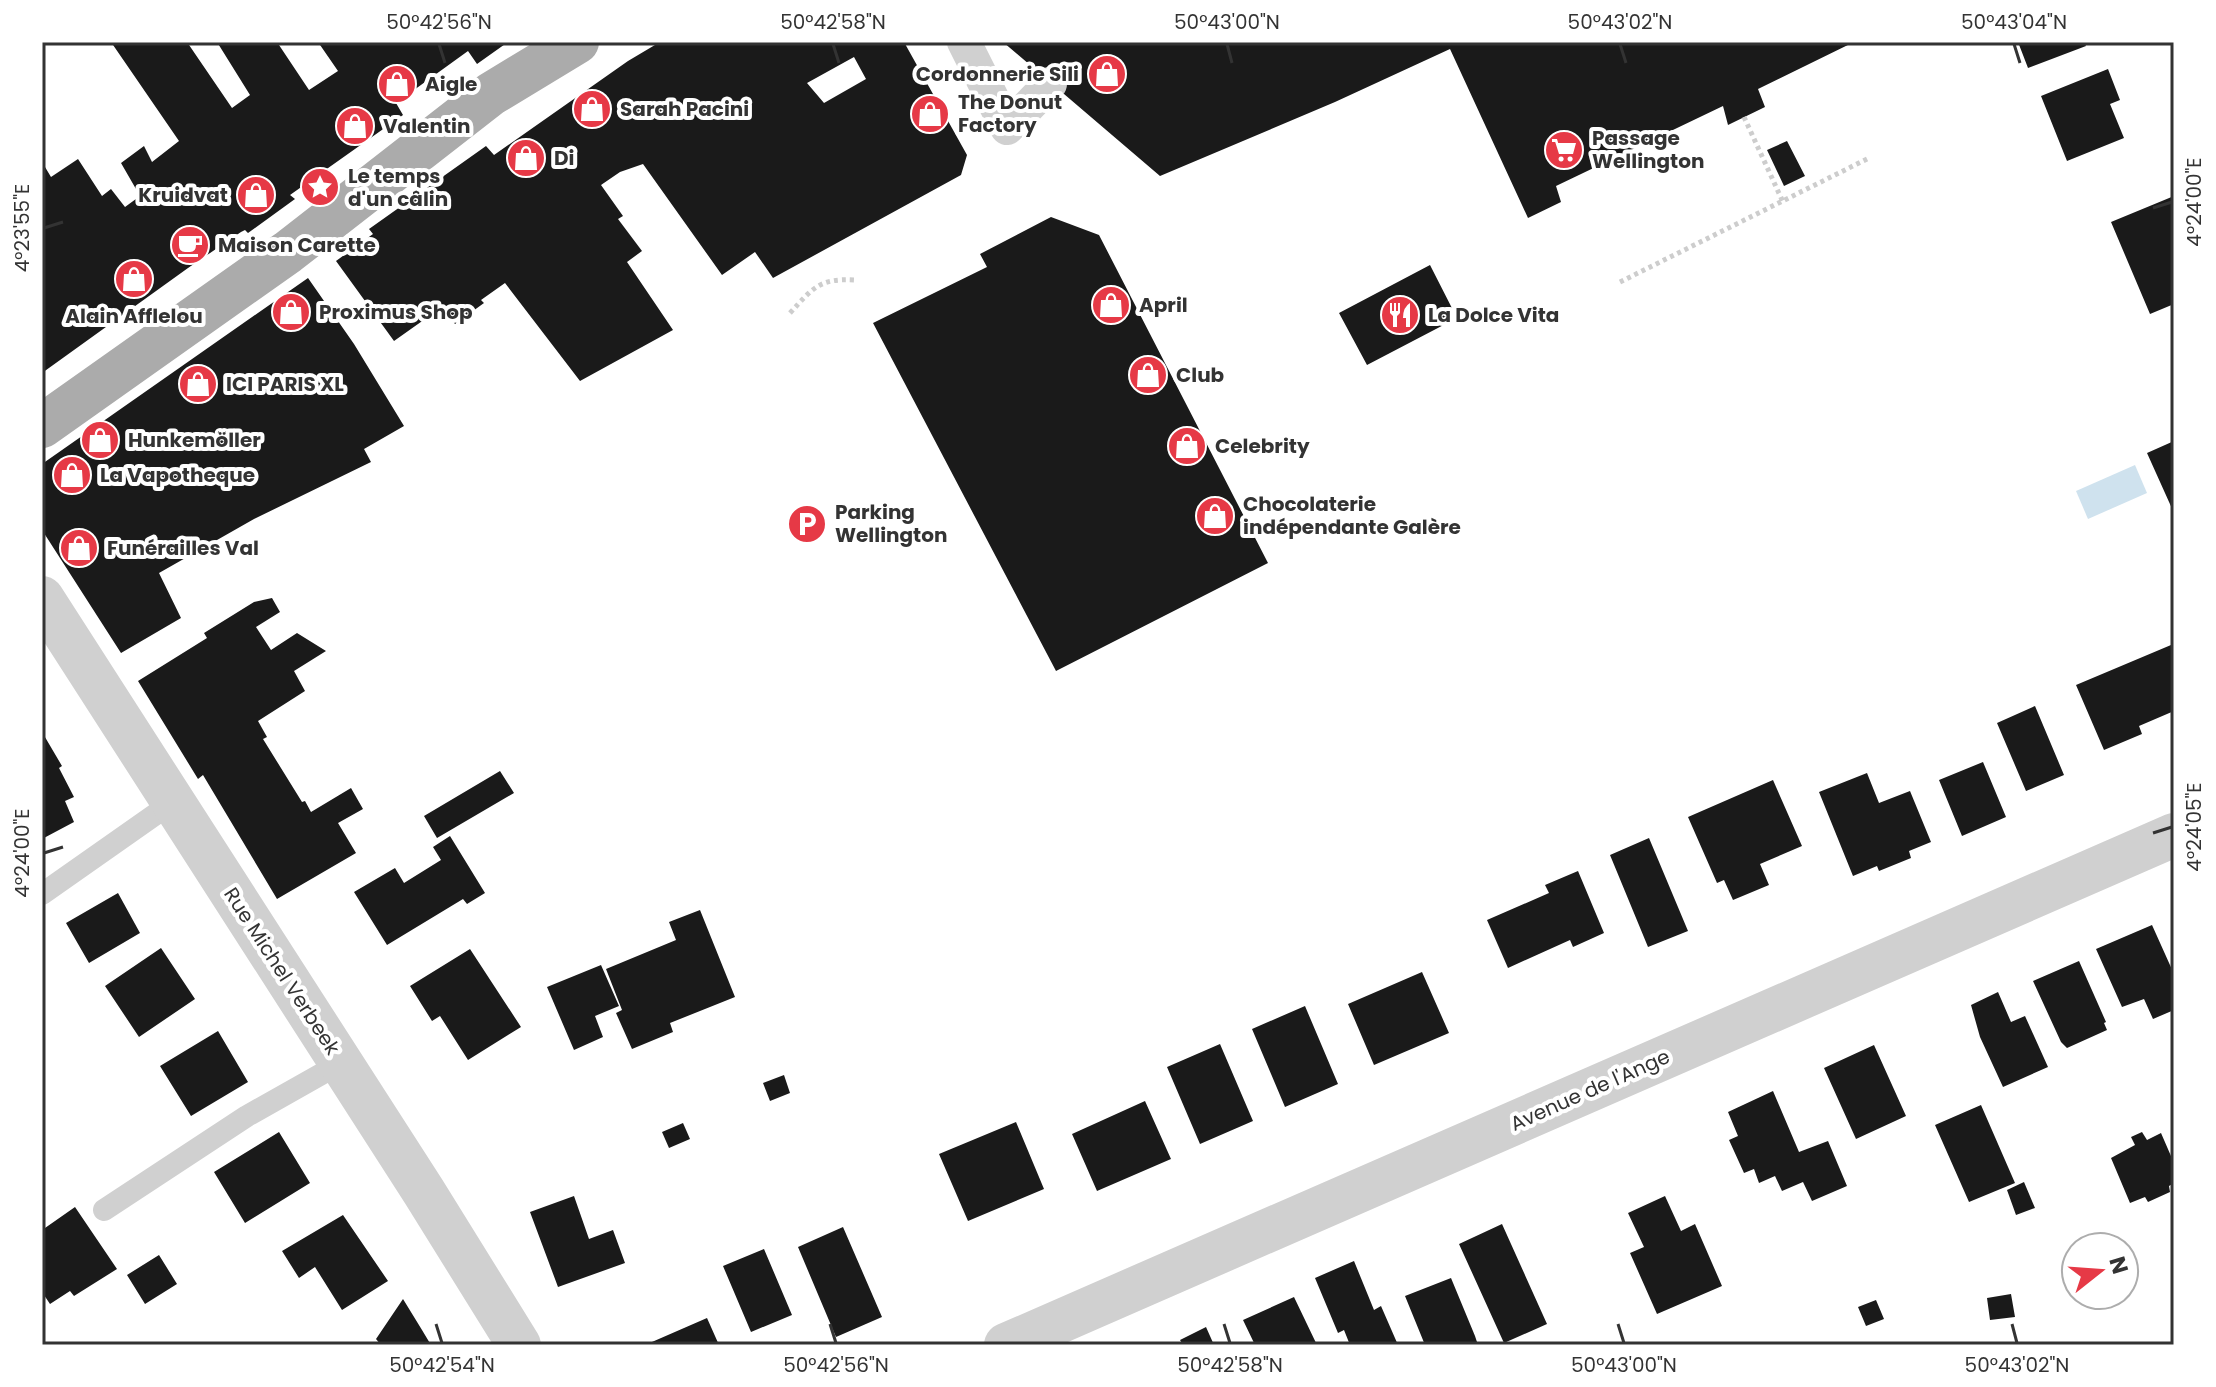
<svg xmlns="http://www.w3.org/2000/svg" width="2216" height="1387" viewBox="0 0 2216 1387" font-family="Poppins,sans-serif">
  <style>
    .water { fill: #cfe2ee }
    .building { fill: #1a1a1a; fill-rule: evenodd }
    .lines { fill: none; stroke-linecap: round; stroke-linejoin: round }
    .path { stroke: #cdcdcd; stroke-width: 5; stroke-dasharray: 4 4; stroke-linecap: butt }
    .service { stroke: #d0d0d0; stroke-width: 22 }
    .pedestrian { stroke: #d0d0d0; stroke-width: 34 }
    .minor { stroke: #d0d0d0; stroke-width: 44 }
    .primary { stroke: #ababab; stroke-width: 44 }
    .ticks { fill: none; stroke: #333; stroke-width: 3 }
    .labels { text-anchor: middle; stroke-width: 8; stroke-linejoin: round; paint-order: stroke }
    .poi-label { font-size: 20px; font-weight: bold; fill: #333; stroke: #fff; text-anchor: start }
    .street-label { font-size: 20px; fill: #333; stroke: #fff }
    .neatline { fill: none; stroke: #333; stroke-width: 3 }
    .ticks-label { font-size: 20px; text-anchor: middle; fill: #333 }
  </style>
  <rect width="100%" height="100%" fill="#fff"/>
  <!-- water -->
  <path class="water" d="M2135,465l12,28 -59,26 -12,-28z"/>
  <!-- building -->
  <path class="building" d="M111,42h76l45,66 18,-13 -33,-53h60l32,48 29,-19 -20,-29h190l-31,22 -9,-13 -72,52 7,12 -113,80 5,4 -47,34 -3,-3 -4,2 -53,36 -146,105v-211l9,15 27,-18 24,37 9,-7 14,18 15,-11 -19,-33 23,-17 8,16 27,-21z
    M660,42h244l63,113 -6,20 -188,103 -18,-26 -33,23 -79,-111 -23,8 -19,13 22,31 -5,3 24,32 -15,11 46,68 -93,51 -75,-98 -24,17 3,3 -29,21 -13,-17 -48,34 -58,-80 37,-27 -4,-5 117,-83 8,9 134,-94zM854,57l12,22 -42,24 -17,-20z
    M1003,42h851l-96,47 7,18 -37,18 -5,-19 -167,80 5,16 -33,16 -78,-169 -115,53 -175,74z
    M2018,42h66l2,4 -58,22z
    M2108,69l12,31 -10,4 14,34 -57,23 -26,-65z
    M1787,141l18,35 -21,10 -17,-36z
    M2174,196v108l-24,10 -39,-92z
    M1051,217l48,18 169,328 -212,108 -183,-348 114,-56 -7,-13z
    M1430,265l27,53 -90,47 -28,-52z
    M308,278l46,66 50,82 -40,23 7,13 -117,57 -95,54 22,45 -60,35 -79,-123v-66z
    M2174,441v72l-27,-60z
    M272,598l8,14 -24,15 15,23 26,-17 29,18 -32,20 11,20 -47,30 9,16 -4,2 39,63 3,-1 6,11 40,-24 12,21 -25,14 18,30 -79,46 -74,-124 -5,4 -60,-98 69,-43 -3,-5 50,-31z
    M2171,645l3,8v58l-35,15 3,8 -38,16 -28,-65z
    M2035,706l29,69 -38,16 -29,-68z
    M42,732l20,34 -3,2 15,29 -9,4 9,21 -32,17z
    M1983,762l23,55 -44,19 -23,-56z
    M500,771l14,22 -77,45 -13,-22z
    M1867,773l12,30 31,-12 21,51 -22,9 2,7 -32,13 -2,-5 -24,10 -34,-84z
    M1773,780l29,66 -42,18 9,21 -36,15 -9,-20 -7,3 -29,-66z
    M450,836l35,57 -18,11 -4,-5 -76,46 -33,-53 41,-24 9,15 37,-23 -8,-13z
    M1649,838l39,93 -40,16 -38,-92z
    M1578,871l26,62 -31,14 -3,-7 -62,28 -21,-48 62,-27 -4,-8z
    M118,893l22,40 -51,30 -23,-40z
    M700,910l35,87 -65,26 3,9 -41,17 -16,-36 6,-3 -16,-41 70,-29 -7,-18z
    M2152,925l22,49v36l-21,9 -9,-20 -22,8 -26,-58z
    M161,948l34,51 -56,38 -34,-51z
    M470,949l51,78 -53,33 -28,-44 -8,5 -22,-35z
    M2079,961l27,61 -2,1 3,7 -40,18 -6,-6 -28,-61z
    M601,965l18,41 -24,10 8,21 -29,13 -27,-63z
    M1422,972l27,61 -75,32 -26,-61z
    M1998,992l13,30 14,-6 23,51 -45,20 -23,-50 -9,-32z
    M1305,1006l33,78 -53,23 -33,-78z
    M218,1031l30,51 -57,34 -31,-50z
    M1220,1044l33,77 -53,23 -33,-77z
    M1874,1045l32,71 -50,23 -32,-71z
    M784,1075l6,18 -20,8 -7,-18z
    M1773,1091l26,61 29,-11 19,45 -35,15 -9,-19 -21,9 -7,-15 -16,7 -5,-14 -10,4 -15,-33 9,-4 -10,-24z
    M1145,1101l26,58 -74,32 -25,-57z
    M1981,1105l34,78 -46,19 -34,-77z
    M1016,1122l28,67 -76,32 -29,-67z
    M683,1123l7,16 -21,9 -7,-16z
    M279,1132l31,51 -65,40 -31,-51z
    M2142,1132l5,8 14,-7 13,30v20l-5,3 1,6 -22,10 -3,-5 -15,6 -19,-45 24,-13 -4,-8z
    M2024,1182l11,26 -19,7 -9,-25z
    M574,1196l15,43 24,-9 12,33 -67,24 -28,-75z
    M1665,1196l16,35 14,-7 27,62 -65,28 -27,-61 14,-6 -16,-34z
    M75,1207l42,62 -43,27 -4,-5 -20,13 -8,-12v-69l3,5z
    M343,1215l45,66 -46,29 -27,-43 -16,11 -17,-27z
    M1502,1224l45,100 -43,19 -45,-99z
    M843,1227l39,90 -46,20 -38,-90z
    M764,1249l28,66 -41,17 -28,-66z
    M159,1255l18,29 -32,20 -18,-29z
    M1354,1261l20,49 7,-4 17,39h-48l-6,-15 -6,3 -23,-55z
    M1451,1278l24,58 3,9h-53l-20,-49z
    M2011,1294l4,23 -25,3 -3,-22z
    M1294,1297l23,48h-62l-12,-25z
    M403,1299l19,31 9,15h-50l-5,-6z
    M1876,1300l8,19 -18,7 -8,-19z
    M707,1318l12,27h-74z
    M1206,1327l8,18h-31l-3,-5z"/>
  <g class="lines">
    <!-- path -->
    <path class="path" d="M1744,117l39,85
      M1620,282l249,-124
      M790,313c23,-25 29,-35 65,-33"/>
    <!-- service -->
    <path class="service" d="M42,894l131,-92
      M104,1210l143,-94 94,-53"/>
    <!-- pedestrian -->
    <path class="pedestrian" d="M964,42l43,86 43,-44"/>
    <!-- minor -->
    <path class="minor" d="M42,598l382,594 95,153
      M1006,1345l1168,-510"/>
    <!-- primary -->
    <path class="primary" d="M42,426l246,-174 203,-158 86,-52"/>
  </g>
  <!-- ticks -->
  <path class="ticks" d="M439,44l6,19M833,44l6,19M1227,44l5,19M1620,44l6,19M2014,44l6,19M2153,208l19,-6M44,228l19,-6M2153,833l19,-6M44,853l19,-6M436,1324l6,19M830,1324l6,19M1224,1324l6,19M1618,1324l6,19M2012,1324l5,19"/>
  <!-- icons -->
  <defs>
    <symbol id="shop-disc" viewBox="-11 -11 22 22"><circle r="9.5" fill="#e63946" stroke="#fff"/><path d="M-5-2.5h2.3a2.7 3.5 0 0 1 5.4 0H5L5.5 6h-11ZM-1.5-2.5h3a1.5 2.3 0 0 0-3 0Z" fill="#fff"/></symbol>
    <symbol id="supermarket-disc" viewBox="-11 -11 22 22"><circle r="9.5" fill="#e63946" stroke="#fff"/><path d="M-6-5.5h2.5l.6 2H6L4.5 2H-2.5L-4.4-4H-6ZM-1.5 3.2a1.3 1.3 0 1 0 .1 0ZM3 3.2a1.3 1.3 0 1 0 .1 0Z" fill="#fff"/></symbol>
    <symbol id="sight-disc" viewBox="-11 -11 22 22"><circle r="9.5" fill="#e63946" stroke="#fff"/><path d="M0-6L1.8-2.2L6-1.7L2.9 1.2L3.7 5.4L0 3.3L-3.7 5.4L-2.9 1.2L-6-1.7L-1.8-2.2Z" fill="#fff"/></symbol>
    <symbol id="cafe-disc" viewBox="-11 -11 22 22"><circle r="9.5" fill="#e63946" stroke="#fff"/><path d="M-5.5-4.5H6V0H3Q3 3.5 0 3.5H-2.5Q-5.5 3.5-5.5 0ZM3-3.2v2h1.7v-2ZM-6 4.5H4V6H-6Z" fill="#fff"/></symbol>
    <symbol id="restaurant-disc" viewBox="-11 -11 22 22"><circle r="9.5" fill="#e63946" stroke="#fff"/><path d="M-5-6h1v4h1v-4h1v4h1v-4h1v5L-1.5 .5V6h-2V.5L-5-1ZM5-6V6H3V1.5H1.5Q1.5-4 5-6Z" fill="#fff"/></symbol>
    <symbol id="parking-disc" viewBox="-11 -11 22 22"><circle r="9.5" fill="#e63946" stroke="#fff"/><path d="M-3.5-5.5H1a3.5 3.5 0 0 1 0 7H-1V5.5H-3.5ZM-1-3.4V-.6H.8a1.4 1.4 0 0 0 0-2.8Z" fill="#fff"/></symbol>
  </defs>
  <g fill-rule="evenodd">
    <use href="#shop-disc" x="1085" y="52" width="44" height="44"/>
    <use href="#shop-disc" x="375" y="62" width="44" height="44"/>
    <use href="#shop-disc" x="570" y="87" width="44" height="44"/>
    <use href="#shop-disc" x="908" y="92" width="44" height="44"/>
    <use href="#shop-disc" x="333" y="104" width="44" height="44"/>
    <use href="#supermarket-disc" x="1542" y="128" width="44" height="44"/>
    <use href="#shop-disc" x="504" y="136" width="44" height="44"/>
    <use href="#sight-disc" x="298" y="165" width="44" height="44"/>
    <use href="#shop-disc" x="234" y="173" width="44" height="44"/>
    <use href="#cafe-disc" x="168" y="223" width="44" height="44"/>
    <use href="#shop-disc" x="112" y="257" width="44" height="44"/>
    <use href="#shop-disc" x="1089" y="283" width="44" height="44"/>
    <use href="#shop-disc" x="269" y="290" width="44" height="44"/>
    <use href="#restaurant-disc" x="1378" y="293" width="44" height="44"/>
    <use href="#shop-disc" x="1126" y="353" width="44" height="44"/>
    <use href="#shop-disc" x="176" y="362" width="44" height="44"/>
    <use href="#shop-disc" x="78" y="418" width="44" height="44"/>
    <use href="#shop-disc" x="1165" y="424" width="44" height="44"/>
    <use href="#shop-disc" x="50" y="453" width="44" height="44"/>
    <use href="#shop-disc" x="1193" y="494" width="44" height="44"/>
    <use href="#parking-disc" x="785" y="502" width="44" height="44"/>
    <use href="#shop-disc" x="57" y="526" width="44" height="44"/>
  </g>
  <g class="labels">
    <!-- poi labels -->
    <g class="poi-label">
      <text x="1079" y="81" text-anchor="end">Cordonnerie Sili</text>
      <text x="425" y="91">Aigle</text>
      <text x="958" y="109">The Donut<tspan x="958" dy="23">Factory</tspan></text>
      <text x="620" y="116">Sarah Pacini</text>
      <text x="383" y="133">Valentin</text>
      <text x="1592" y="145">Passage<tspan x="1592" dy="23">Wellington</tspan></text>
      <text x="554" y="165">Di</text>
      <text x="348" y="183">Le temps<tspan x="348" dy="23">d'un câlin</tspan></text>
      <text x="228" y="202" text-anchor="end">Kruidvat</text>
      <text x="218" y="252">Maison Carette</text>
      <text x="1139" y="312">April</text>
      <text x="319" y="319">Proximus Shop</text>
      <text x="1428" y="322">La Dolce Vita</text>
      <text x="134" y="323" text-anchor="middle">Alain Afflelou</text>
      <text x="1176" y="382">Club</text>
      <text x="226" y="391">ICI PARIS XL</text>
      <text x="128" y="447">Hunkemöller</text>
      <text x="1215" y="453">Celebrity</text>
      <text x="100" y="482">La Vapotheque</text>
      <text x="1243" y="511">Chocolaterie<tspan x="1243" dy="23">indépendante Galère</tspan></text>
      <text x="835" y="519">Parking<tspan x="835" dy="23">Wellington</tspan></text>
      <text x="107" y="555">Funérailles Val</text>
    </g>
    <!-- street labels -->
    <g class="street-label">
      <text transform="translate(282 971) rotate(57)" y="7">Rue Michel Verbeek</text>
      <text transform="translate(1590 1090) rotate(-24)" y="7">Avenue de l'Ange</text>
    </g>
  </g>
  <!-- border -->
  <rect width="2216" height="1387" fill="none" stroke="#ffffff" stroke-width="88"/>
  <!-- north arrow -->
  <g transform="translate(2100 1271) rotate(73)"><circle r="38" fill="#ffffff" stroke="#adadad" stroke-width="2"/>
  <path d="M0-6L14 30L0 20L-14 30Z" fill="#e63946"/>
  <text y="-12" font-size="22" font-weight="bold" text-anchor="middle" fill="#333333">N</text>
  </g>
  <rect x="44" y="44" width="2128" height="1299" class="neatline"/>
  <g class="ticks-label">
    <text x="439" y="29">50°42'56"N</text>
    <text x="833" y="29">50°42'58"N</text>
    <text x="1227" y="29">50°43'00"N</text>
    <text x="1620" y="29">50°43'02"N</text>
    <text x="2014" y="29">50°43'04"N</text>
    <text transform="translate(2194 202) rotate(-90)" y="7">4°24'00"E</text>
    <text transform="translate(22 228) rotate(-90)" y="7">4°23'55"E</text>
    <text transform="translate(2194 827) rotate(-90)" y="7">4°24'05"E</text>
    <text transform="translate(22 853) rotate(-90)" y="7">4°24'00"E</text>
    <text x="442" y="1372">50°42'54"N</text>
    <text x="836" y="1372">50°42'56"N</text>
    <text x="1230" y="1372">50°42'58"N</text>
    <text x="1624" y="1372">50°43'00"N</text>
    <text x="2017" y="1372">50°43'02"N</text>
  </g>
</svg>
